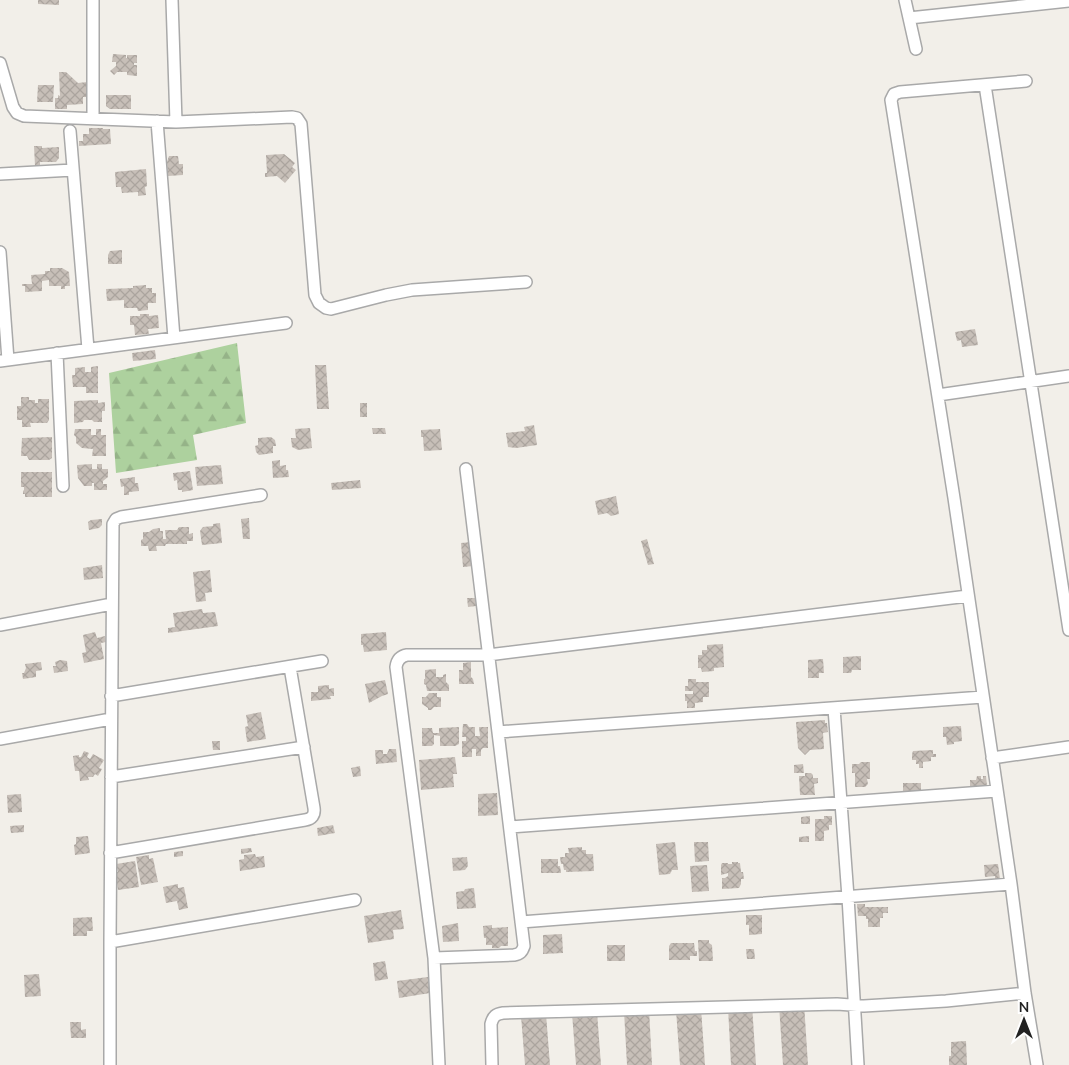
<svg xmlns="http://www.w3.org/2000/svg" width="1069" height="1065" viewBox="0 0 1069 1065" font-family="'Nunito Sans',sans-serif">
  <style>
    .forest { fill: url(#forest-firs) }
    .building { fill: url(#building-cross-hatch) }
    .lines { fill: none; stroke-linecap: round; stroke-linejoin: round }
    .street-casing { stroke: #a9a9a9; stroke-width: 14 }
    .street { stroke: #fff; stroke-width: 11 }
  </style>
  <defs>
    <pattern id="forest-firs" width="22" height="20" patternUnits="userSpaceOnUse" patternTransform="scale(1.25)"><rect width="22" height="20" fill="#add19e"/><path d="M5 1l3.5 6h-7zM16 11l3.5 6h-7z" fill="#95b388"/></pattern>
    <pattern id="building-cross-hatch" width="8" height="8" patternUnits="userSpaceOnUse" patternTransform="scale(1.25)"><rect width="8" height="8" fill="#c7bfb8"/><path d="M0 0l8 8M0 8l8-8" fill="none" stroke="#aba49e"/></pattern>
  </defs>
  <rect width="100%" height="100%" fill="#f2efe9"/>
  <!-- forest -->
  <path class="forest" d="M237,343l9,80 -53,12 4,25 -81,13 -7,-100z"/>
  <!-- building -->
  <path class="building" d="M38,0h21v5l-21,-1z
    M113,54l13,1v3h1v-3h10v8h-3v2h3v11l-10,-1v-3h-10l-3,3 -4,-4 6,-5v-4h-4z
    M59,72h7l12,11 9,-1v15h-4v7l-16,1v4h-12v-11h3v-3l2,1z
    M38,85h16l-1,17h-16z
    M106,95h25v14h-21l-4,-3z
    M89,128h14v1h7l1,15 -32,2v-5h4v-7h6z
    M34,146h8v2l17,-1v11l-3,4h-16v4h-5z
    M284,154l11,9 -3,4 4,3 -11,13 -8,-7 -12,1v-4h2l-1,-18z
    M169,156h9l1,8h4v11l-15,1 -1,-14z
    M146,169l1,17 -2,1 1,8 -8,1v-4l-16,1 -1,-6h-5l-1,-15z
    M122,250v14h-14v-9l2,-4z
    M50,268h12l7,4 1,14h-5v3h-4v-3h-12v-6l-7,1v10l-17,1v-6h-3v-2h10l-1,-9 14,-1v-3h5z
    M146,285v3h6v5h4v10h-8v7l-10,1 -1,-3h-13v-8l-17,1 -1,-12 27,-1v-2z
    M140,314h9v2l9,-1 1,13 -11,1 1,5 -14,1 -1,-10h-4v-9h10z
    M975,329l3,16 -16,2 -1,-7 -4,1 -2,-9z
    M155,350l1,9 -23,2 -1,-8z
    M315,365h11l3,44h-12z
    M98,366v27h-12v-6h-13l-1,-12h3v-7l10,-1v5h6v-5z
    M21,397h8v3h6v3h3v-4h11v21l-2,3h-17l1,4h-9v-7h-5v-14h4z
    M98,400v3l7,-1v9h-3v11h-8l-2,-2h-8l-1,2 -9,1v-22z
    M360,403h7v14h-7z
    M534,425l3,20 -21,3 -8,-1 -2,-14 19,-2 -1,-4z
    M310,428l2,20 -14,2 -6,-3 -1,-9h5l-1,-9z
    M372,428h13l1,6h-13z
    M75,429h16v6h5v-6h5v6h5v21h-14l1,-7 -11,-1 -6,-5v-6l-2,-2z
    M440,429l2,21 -18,1 -1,-14h-2v-7z
    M52,437v21l-3,2h-20l-2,-4h-6l1,-18z
    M271,437l4,3 1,6h-3v7l-14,2 -3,-3 -1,-6 3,-1v-7z
    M280,460v6l6,-1v5h2l1,7 -16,1 -1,-17z
    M92,464v5h5v-5h5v5h6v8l-5,4v3h4v6h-13v-7h-2v3h-8l-6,-8 -1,-13z
    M221,465l2,19 -26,2 -2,-19z
    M190,471l3,19 -11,2v-2h-4l-1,-10 -3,1 -1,-8z
    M21,472h31v25h-27v-3h-2v-3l1,-1v-3h-3z
    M135,477v6h3l1,8 -10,1v3h-5v-9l-3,1 -1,-8z
    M360,480l1,8 -29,2 -1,-7z
    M616,496l3,18 -8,2 -4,-3 -9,2 -3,-14z
    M249,518l1,21h-7l-2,-20z
    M102,519v6l-3,3 -10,2 -1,-8 3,-2z
    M220,523l2,20 -20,2 -2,-14 3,-4 10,-1v-2z
    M179,527h10v7l4,-1v8h-6v3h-21l-1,2h-9l1,5h-8l-1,-5h-7v-6l2,-1v-7h6l4,-3 7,-1v3h3v8h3l-1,-9h12z
    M647,539l7,25 -6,1 -7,-24z
    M471,542l2,24 -10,1 -2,-24z
    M102,565l1,13 -19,2 -1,-12z
    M210,570l2,22 -7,1 1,8 -10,1 -3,-30z
    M467,598h8l1,8 -8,1z
    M202,609l1,4 12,-1 3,14 -50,7v-5l7,-1 -2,-14z
    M95,632l2,6 8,-2 1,6 -5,1 3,16 -20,4 -2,-10 4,-1 -3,-17z
    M386,632l1,18 -23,2 -1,-7h-2v-11z
    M723,644l1,23 -10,1v3l-12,1 -1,-4h-3v-13h4v-5h5v-5z
    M861,656v14h-9l-1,3h-8v-16z
    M823,659l1,14h-5v5h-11v-18z
    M60,660l7,1 1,10 -14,2 -1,-7h3l-1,-4z
    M41,662l1,8 -6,1v6l-13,2 -1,-6h2l2,-5 -1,-4z
    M471,662v15l2,2 1,5h-15v-14h4v-7z
    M436,669v8h7v-2l3,-1v8l3,3v6h-22l-1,-6 -2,-1v-5h1v-9z
    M688,679h8v3h13v15h-6v5l-8,1v5h-8v-7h-2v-7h8v-3h-8v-5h3z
    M385,680l3,14 -6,2 -13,7 -4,-19z
    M329,685v4l5,-1v8h-4l1,3 -20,2v-9h7v-6z
    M429,693h8v4h4v10h-7l-3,3h-3v-2l-6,-4v-7h4z
    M261,712l5,27 -19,3 -2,-15 3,-1 -2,-11z
    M825,720v3h2l1,9 -5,1 1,16 -14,1 -5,5 -7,-7 -2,-26z
    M463,724h4l2,3h6v9h5l-1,-9h9v21h-5l-2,2v6h-5v-7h-4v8h-10v-16h4v-4h-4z
    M961,726l1,15 -8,1v2l-7,1 -1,-8h-3v-10z
    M459,727v17l-4,2h-15v-10l-6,-1v9l-2,2h-10v-18h10l1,5h6v-5z
    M212,741h8v9h-7z
    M389,749h7l1,13 -21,2 -1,-14h8v4h4z
    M933,750v4h3v3h-5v4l-8,1v6h-4v-4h-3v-4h-4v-6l1,-3z
    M84,751l5,2 -2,4 3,2 3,-5 11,6 -5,8 3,1 -4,7 -3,-2 -2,3h-5l1,3 -9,1 -1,-10h-4l-2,-15 6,-1v2h2z
    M455,757l2,17h-4l1,13 -33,3 -2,-30z
    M861,762h9v17h-3l1,5 -3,3h-10v-14h-3v-9h7z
    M803,764l1,9h-10v-8z
    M360,766l1,10 -8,1 -2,-9z
    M805,773h6l2,2v3h5v5l-4,1 1,11h-15l-1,-19h6z
    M977,776h4v3h2v-3h3l1,10h-6l-1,3h-10v-9h6z
    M903,783h18v8h-18z
    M497,793l1,22 -20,1v-22z
    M21,794l1,18 -14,1 -1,-18z
    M810,816v8h-9v-7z
    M824,816h8v9h-3v5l-5,1v10h-9v-22h9z
    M24,825v7l-13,1 -1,-7z
    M333,825l2,8 -17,3 -1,-8z
    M88,836l2,17 -15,2 -1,-10 2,-1v-7z
    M809,836v6h-10v-5z
    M675,842l3,28h-6l-2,4 -11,1 -3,-31z
    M694,842h14l1,19 -14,1z
    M582,847v3h4v4h7l1,17 -28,1v-2h-2l-1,-6h-2l-1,-7h5v-4h4l-1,-5z
    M251,848l1,4 -11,2v-5z
    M183,851v5l-9,1v-5z
    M255,854l1,3 8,-1 1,11 -25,4 -1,-11 5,-1v-4z
    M149,855v4l4,-1 5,24 -17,3 -5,-28z
    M467,857l1,9 -3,4 -12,1 -1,-13z
    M541,859h17v7h2l1,7h-20z
    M135,861l4,26 -21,3 -3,-18h3l-2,-8z
    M732,862h6v1h2l1,9h2l1,7h-3v5l-2,4 -17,1v-11h3l3,-2v-3l-7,2v-10l1,-2h6v1h4z
    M998,864l2,15 -5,1v-4l-10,1 -1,-12z
    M707,865l2,26 -17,1 -2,-26z
    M178,884v4l6,-1 4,21 -9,2 -2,-9 -11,2 -3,-16z
    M474,888l2,20 -19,1 -1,-17 8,-1 1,-2z
    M857,904h8v3h23v6h-5v5h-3v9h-12v-8h-2v-3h-8z
    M401,910l3,19 -11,1 1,9 -26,4 -4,-27z
    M746,915h16v19l-13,1v-10h-3z
    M92,917l1,14h-6v5h-14v-18z
    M458,923l1,18 -16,1 -1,-16z
    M492,925v3l16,-1v19h-7l-2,2h-7v-3h-6v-7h-2l-1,-12z
    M562,934l1,19 -20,1v-19z
    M698,940h11v3l3,2 1,16h-14z
    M671,943h23l1,8h2v5h-7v4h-21v-14z
    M607,945h18v16h-18z
    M746,949h8l1,10h-8z
    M385,961l3,18 -13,2 -2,-18z
    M39,974l2,22 -16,1 -1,-22z
    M428,977l2,16 -31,5 -2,-17z
    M804,1003l4,62h-25l-4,-60z
    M752,1005l4,60h-25l-3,-58z
    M701,1008l4,57h-25l-4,-55z
    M649,1009l3,56h-25l-3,-54z
    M597,1012l4,53h-25l-4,-52z
    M546,1014l4,51h-25l-4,-49z
    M70,1022h11v8l5,-1v9h-15z
    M966,1041l1,24h-18v-9h2v-14z"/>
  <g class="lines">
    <defs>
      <path id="street" d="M93,0v118
        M172,0l4,122
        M905,0l11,49
        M909,18l160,-17
        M0,63l13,44 4,6 7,3 152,6 116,-5 5,1 4,6 14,171 4,8 7,5 5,1 55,-14 26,-5 114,-8
        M1026,81l-126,11 -6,2 -3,6 63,398 57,386 14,109 12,72
        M985,85l84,545
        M157,121l17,217
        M70,131l18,218
        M0,174l73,-4
        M0,252l8,108
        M57,353l6,133
        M0,361l286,-38
        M938,395l131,-19
        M0,625l112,-21
        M111,696l211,-35
        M834,708l14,189 10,168
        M498,732l485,-35
        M0,739l111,-20
        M992,758l77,-11
        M111,777l193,-30
        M510,827l487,-36
        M110,853l195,-33c7,-1 10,-5 9,-12l-24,-141
        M521,922l490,-38
        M110,942l245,-42
        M434,958l80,-3c6,-1 8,-3 10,-9l-58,-477
        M110,1065v-123l3,-418 3,-5 5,-2 140,-22
        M439,1065l-5,-107 -38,-291c1,-7 5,-11 11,-12h81l480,-59
        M492,1065l-1,-41c2,-8 5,-10 12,-11l334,-9 27,2 82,-5 79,-8"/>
    </defs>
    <!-- street casing -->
    <use href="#street" class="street-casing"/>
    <!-- street -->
    <use href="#street" class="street"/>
  </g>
  <!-- north arrow -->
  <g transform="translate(1024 1020)" stroke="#ffffff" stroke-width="4" paint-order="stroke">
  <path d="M0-4L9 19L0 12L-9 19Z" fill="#222222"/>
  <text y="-8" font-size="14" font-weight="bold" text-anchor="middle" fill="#222222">N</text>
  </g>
</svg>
